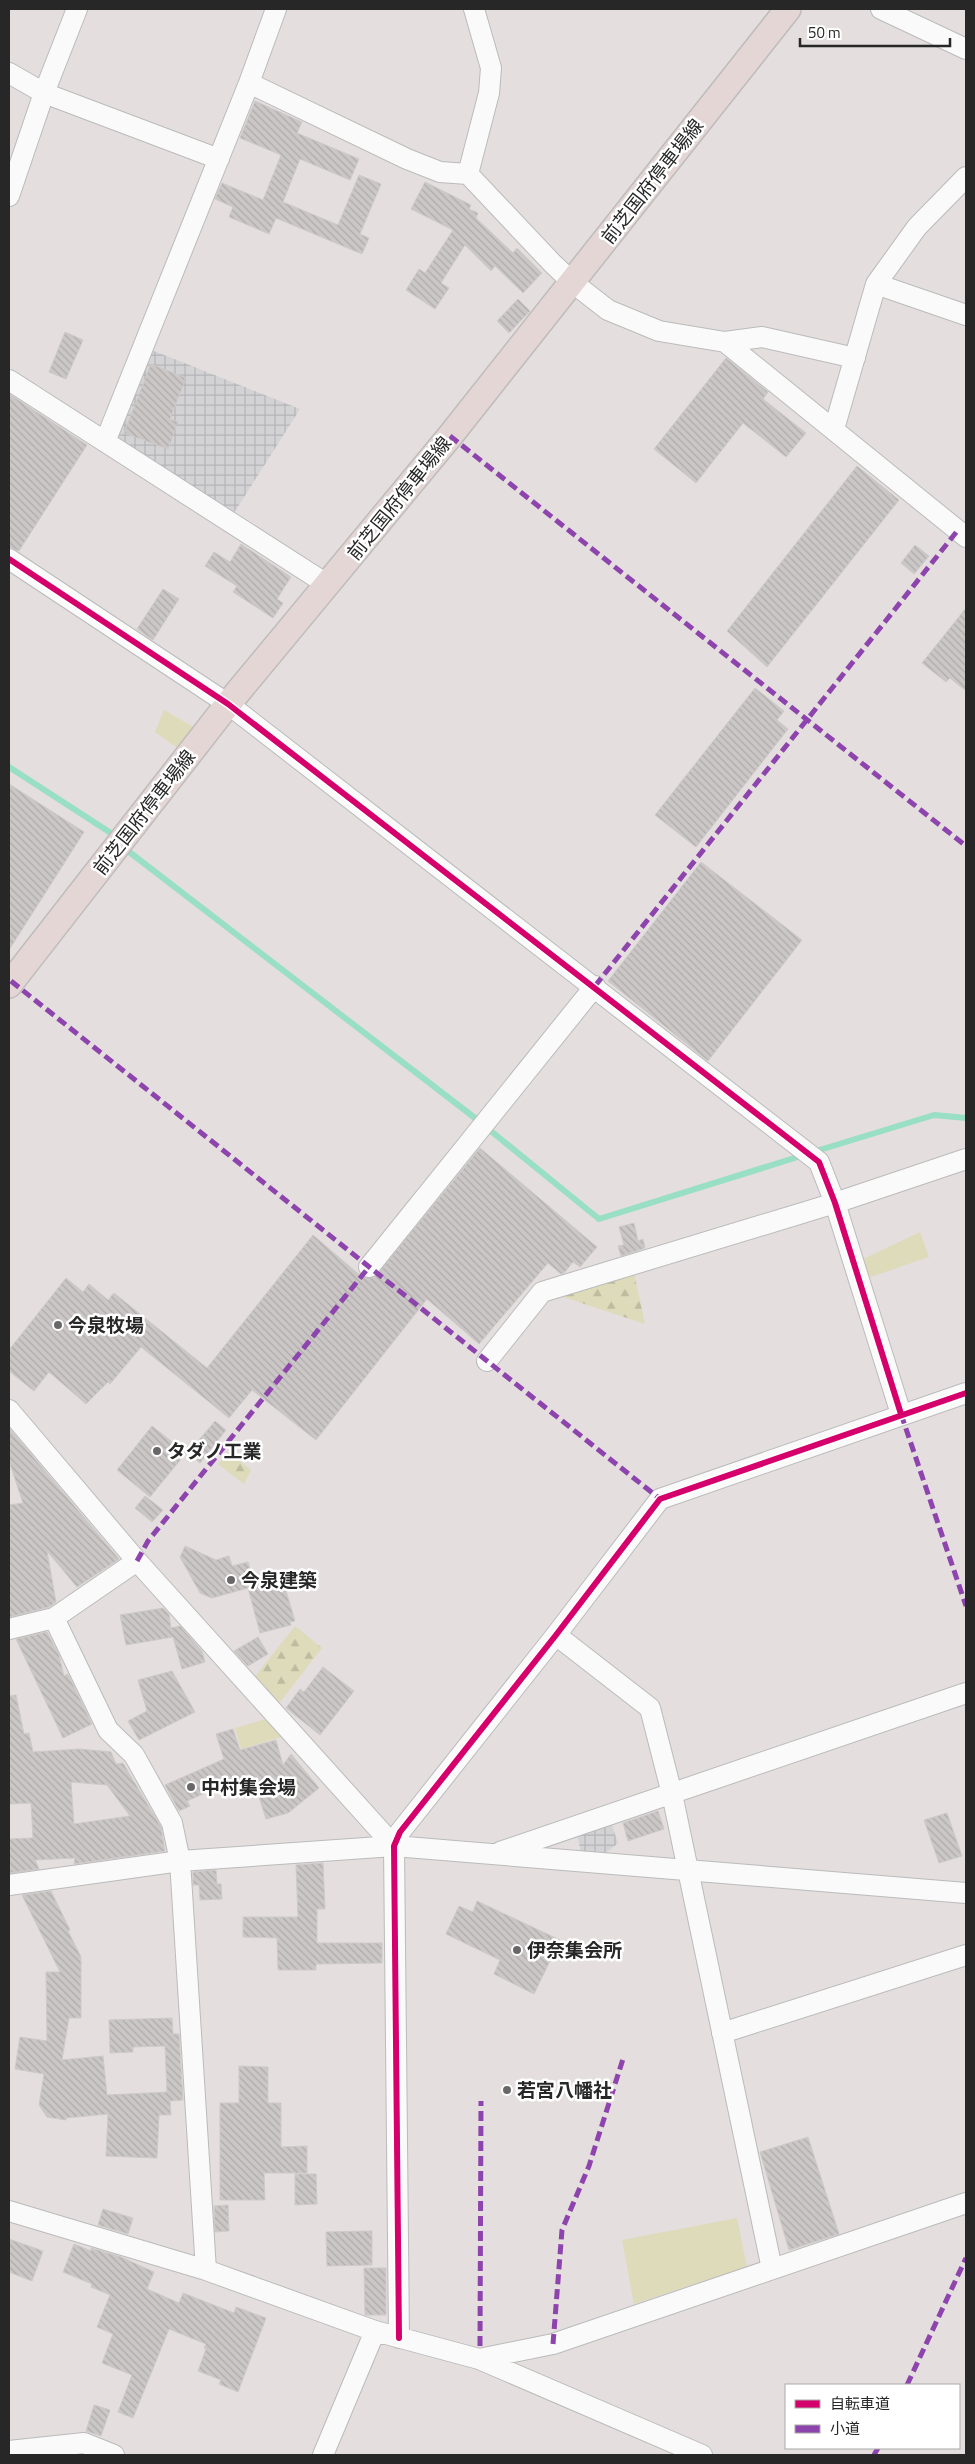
<svg xmlns="http://www.w3.org/2000/svg" width="975" height="2464" viewBox="0 0 975 2464" font-family="'Titillium Web','Noto Sans JP',sans-serif">
  <style>
    .industrial { fill: url(#industrial-grid) }
    .grass { fill: #dddbba }
    .forest { fill: url(#forest-firs) }
    .lines { fill: none; stroke-linecap: round; stroke-linejoin: round }
    .stream { stroke: #98dfc3; stroke-width: 6 }
    .building { fill: url(#building-back-hatch); stroke: #cfcaca; fill-rule: evenodd }
    .minor-casing { stroke: #bbb; stroke-width: 22 }
    .major-casing { stroke: #bebcbc; stroke-width: 28 }
    .minor { stroke: #fbfafa; stroke-width: 20 }
    .major { stroke: #e3d6d4; stroke-width: 25 }
    .quiet { stroke: #8e44ad; stroke-width: 5; stroke-dasharray: 10 5; stroke-linecap: butt }
    .cycleway-casing { stroke: #fff; stroke-width: 9 }
    .cycleway { stroke: #d6006c; stroke-width: 6 }
    .poi-dot { fill: #696767; stroke: #fff; stroke-width: 2 }
    .labels { text-anchor: middle; stroke-width: 5; stroke-linejoin: round; paint-order: stroke }
    .street-label { font-size: 19px; fill: #272727; stroke: #fff }
    .poi-label { font-size: 19px; font-weight: bold; fill: #272727; stroke: #fff; text-anchor: start }
  </style>
  <defs>
    <pattern id="industrial-grid" width="8" height="8" patternUnits="userSpaceOnUse" patternTransform="scale(1.25)"><rect width="8" height="8" fill="#d3d2d5"/><path d="M0 4h8M4 0v8" fill="none" stroke="#b5b4b7"/></pattern>
    <pattern id="forest-firs" width="22" height="20" patternUnits="userSpaceOnUse" patternTransform="scale(1.25)"><rect width="22" height="20" fill="#dddbba"/><path d="M5 1l3.5 6h-7zM16 11l3.5 6h-7z" fill="#bebca0"/></pattern>
    <pattern id="building-back-hatch" width="6" height="6" patternUnits="userSpaceOnUse" patternTransform="scale(1.25)"><rect width="6" height="6" fill="#ccc7c7"/><path d="M-1 5l2 2M0 0l6 6M5-1l2 2" fill="none" stroke="#afabab"/></pattern>
  </defs>
  <rect width="100%" height="100%" fill="#e4dede"/>
  <!-- industrial -->
  <path class="industrial" d="M149,349l151,60 -68,107 -118,-76z
    M611,1823l7,20 -12,10 -25,-1 -4,-17z"/>
  <!-- grass -->
  <path class="grass" d="M164,710l33,19 -17,21 -25,-18z
    M920,1232l9,25 -61,21 -7,-18z
    M273,1717l15,18 -47,14 -6,-21z
    M737,2218l10,49 -113,37 -12,-64z"/>
  <!-- forest -->
  <path class="forest" d="M633,1268l12,56 -94,-31z
    M228,1452l23,18 -7,14 -26,-20z
    M295,1626l27,22 -45,58 -24,-27z"/>
  <g class="lines">
    <!-- stream -->
    <path class="stream" d="M9,767l108,70
      M128,851l347,267 124,101 205,-64
      M813,1152l121,-37 32,3"/>
  </g>
  <!-- building -->
  <path class="building" d="M255,101l47,21 -5,11 62,26 -9,21 -50,-21 -17,43 55,23 21,-50 22,9 -21,50 9,4 -7,16 -86,-36 -7,16 -40,-17 4,-10 -18,-8 7,-16 41,17 18,-45 -41,-17z
    M425,182l46,23 -2,4 9,4 -2,5 37,35 4,-5 25,25 -19,20 -28,-27 -4,5 -26,-26 -24,38 8,5 -14,21 -29,-19 13,-21 6,4 28,-43 -42,-21z
    M518,299l12,12 -21,22 -12,-12z
    M65,332l18,8 -17,39 -17,-7z
    M726,358l42,34 -5,7 43,34 -20,24 -43,-34 -47,60 -42,-34z
    M151,364l35,14 -16,41 8,3 -10,27 -44,-16z
    M9,394l78,51 -68,106 -10,-4z
    M857,466l42,34 -132,167 -40,-36z
    M241,544l50,33 -14,22 6,4 -10,15 -40,-26 4,-6 -32,-20 9,-14 16,10z
    M915,545l14,11 -15,18 -13,-11z
    M163,589l16,10 -26,41 -16,-11z
    M966,608v83l-16,-13 -4,4 -24,-19z
    M755,688l29,23 -7,9 11,9 -92,118 -41,-32z
    M9,784l75,48 -75,118z
    M701,862l101,78 -94,121 -100,-80z
    M480,1148l117,99 -17,20 -7,-5 -9,11 -3,1 -13,-11 -69,81 -52,-45 -111,141 -64,-50 -23,28 -88,-71 -31,37 -2,-2 -22,22 -37,-32 -15,19 -25,-20v-21l57,-72 17,14 6,-8 19,16 6,-7 93,75 106,-133 49,42 12,1z
    M634,1223l4,18 5,-2 2,9 -24,8 -3,-10 6,-1 -5,-18z
    M215,1421l11,9 -26,33 -12,-10z
    M152,1426l34,27 -36,44 -33,-27z
    M9,1428l110,131 -42,28 -30,-36 9,51 -7,5 -40,10v-112l14,-2 -14,-42z
    M145,1496l18,14 -11,12 -17,-14z
    M185,1546l31,14 13,-4 3,10 16,-4 5,19 28,-7 14,47 -5,1 1,3 -31,8 -12,-45 -36,10 -12,-5 -20,-36z
    M163,1608l6,6 2,14 9,-2 22,25 3,11 -23,7 -9,-32 -47,8 -6,-30z
    M47,1632l12,23 5,21 4,-2 24,50 -29,14 -47,-99z
    M258,1637l10,17 -20,12 -14,-15z
    M323,1667l31,24 -34,44 -34,-27 14,-19 4,3z
    M172,1671l23,41 -56,28 -11,-19 19,-10 -9,-31z
    M16,1695l8,39 5,-1 4,19 47,-3 31,3 5,12 7,-1 38,64 4,24 -91,13 1,-6 -40,2 4,9 -29,4 -1,-34 24,-1 -2,-35 -22,1v-108zM71,1782l36,3 23,31 -56,8z
    M233,1729l7,21 36,-10 7,25 8,-11 28,34 -31,25 -22,6 -13,-41h-2l-2,-4 -62,27 3,5 -11,5 -14,-26 59,-26 -8,-25z
    M658,1811l6,18 -36,12 -5,-18z
    M947,1813l15,43 -23,7 -15,-43z
    M323,1863l2,46h-8v34h65v20l-66,1v6h-38l-1,-32 -34,-1v-20h55l-2,-52z
    M216,1870l1,14h4l1,15 -22,1 -1,-15h-6v-13z
    M51,1891l19,39 -2,1 13,26v61h-12l-7,42 41,-4 4,39 60,-3 -2,-46 -32,1v5l-23,1 -1,-33 63,-2 1,16h6l4,66 -13,1 1,14h-12l-2,43 -51,-2 2,-42 -42,4v2l-19,-3 -8,-12 5,-31 -29,-5 5,-32 27,4 -1,-69h14l-38,-77z
    M477,1901l83,39 -26,54 -40,-20 6,-14 -54,-26 13,-28 14,6z
    M239,2066l29,1v36h13v44l26,-1v27h-43l1,27h-45v-97h19z
    M808,2137l31,97 -50,16 -29,-98z
    M295,2174h21l1,30 -22,1z
    M228,2205l1,26 -14,1 -1,-26z
    M103,2209l30,9 -5,16 -30,-9z
    M372,2231v34l-45,1 -1,-34z
    M9,2239l34,12 -11,30 -23,-9z
    M74,2244l17,7v-3l30,9 33,15 -7,17 32,14 4,-10 51,20 2,-6 30,11 -28,74 -19,-8 2,-4 -23,-9 8,-22 -2,-1 2,-4 -37,-15 -36,89 -15,-6 14,-37 -30,-12 11,-29 -16,-7 13,-32 -19,-8 1,-3 -29,-12z
    M364,2268h22v47h-21z
    M94,2405l16,5 -9,26 -15,-5z"/>
  <g class="lines">
    <defs>
      <path id="minor" d="M881,9l85,40
        M9,73l35,20 175,66
        M249,83l158,76 33,13 28,2 84,89 20,19 36,28 51,21 66,11 37,-5 93,21
        M468,174l21,-81 2,-25 -17,-59
        M9,196l35,-103 33,-84
        M876,284l90,31
        M725,342l241,195
        M9,380l319,205
        M834,429l42,-145 41,-57 49,-50
        M105,442l144,-359 27,-74
        M9,559l219,145 591,458 16,41 66,211
        M369,1267l226,-281
        M487,1361l55,-69 293,-89 131,-44
        M9,1410l128,151 257,285
        M54,1618l54,112 26,25 38,68 8,38 26,409
        M9,1629l45,-11 83,-57
        M556,1635l94,73 22,86 100,475
        M500,1852l466,-159
        M9,1885l171,-24 214,-15 572,47
        M722,2033l244,-78
        M9,2211l197,59 169,61 104,28 223,96
        M399,2338l-5,-492 6,-14 156,-197 104,-136 306,-106
        M479,2359l74,-15 413,-141
        M9,2451l75,-8 30,12
        M323,2455l52,-124"/>
      <path id="major" d="M9,985l219,-281 222,-268 338,-427"/>
    </defs>
    <!-- minor casing -->
    <use href="#minor" class="minor-casing"/>
    <!-- major casing -->
    <use href="#major" class="major-casing"/>
    <!-- minor -->
    <use href="#minor" class="minor"/>
    <!-- major -->
    <use href="#major" class="major"/>
    <!-- quiet -->
    <path class="quiet" d="M450,436l516,410
      M11,981l649,518
      M595,986l363,-456
      M901,1414l65,192
      M137,1561l11,-20 221,-274
      M553,2344l9,-114 27,-64 34,-107
      M480,2346l1,-245
      M907,2385l59,-127
      M874,2455l4,-7"/>
    <defs>
      <path id="cycleway" d="M9,559l219,145 591,458 16,41 66,211
        M399,2338l-5,-492 6,-14 156,-197 104,-136 306,-106"/>
    </defs>
    <!-- cycleway casing -->
    <use href="#cycleway" class="cycleway-casing"/>
    <!-- cycleway -->
    <use href="#cycleway" class="cycleway"/>
  </g>
  <!-- markers -->
  <g class="poi-dot">
    <circle cx="58" cy="1325" r="5"/>
    <circle cx="157" cy="1451" r="5"/>
    <circle cx="231" cy="1580" r="5"/>
    <circle cx="191" cy="1787" r="5"/>
    <circle cx="517" cy="1950" r="5"/>
    <circle cx="507" cy="2090" r="5"/>
  </g>
  <g class="labels">
    <!-- street labels -->
    <g class="street-label">
      <text transform="translate(652 181) rotate(-52)" y="7">前芝国府停車場線</text>
      <text transform="translate(399 498) rotate(-51)" y="7">前芝国府停車場線</text>
      <text transform="translate(144 812) rotate(-52)" y="7">前芝国府停車場線</text>
    </g>
    <!-- poi labels -->
    <g class="poi-label">
      <text x="68" y="1332">今泉牧場</text>
      <text x="167" y="1458">タダノ工業</text>
      <text x="241" y="1587">今泉建築</text>
      <text x="201" y="1794">中村集会場</text>
      <text x="527" y="1957">伊奈集会所</text>
      <text x="517" y="2097">若宮八幡社</text>
    </g>
  </g>
  <!-- border -->
  <rect width="975" height="2464" fill="none" stroke="#272727" stroke-width="20"/>
  <!-- legend -->
  <rect x="785" y="2384" width="175" height="65" fill="#ffffff" stroke="#a9a9a9"/>
  <rect x="795" y="2400" width="25" height="8" fill="#d6006c" stroke="#a9a9a9"/>
  <text x="830" y="2409" font-size="15" fill="#272727">自転車道</text>
  <rect x="795" y="2425" width="25" height="8" fill="#8e44ad" stroke="#a9a9a9"/>
  <text x="830" y="2434" font-size="15" fill="#272727">小道</text>
  <!-- scale -->
  <path d="M800 38v8h150v-8" fill="none" stroke="#272727" stroke-width="2.5"/>
  <text x="808" y="38" font-size="15" fill="#272727" stroke="#ffffff" stroke-width="4" paint-order="stroke">50 m</text>
</svg>
